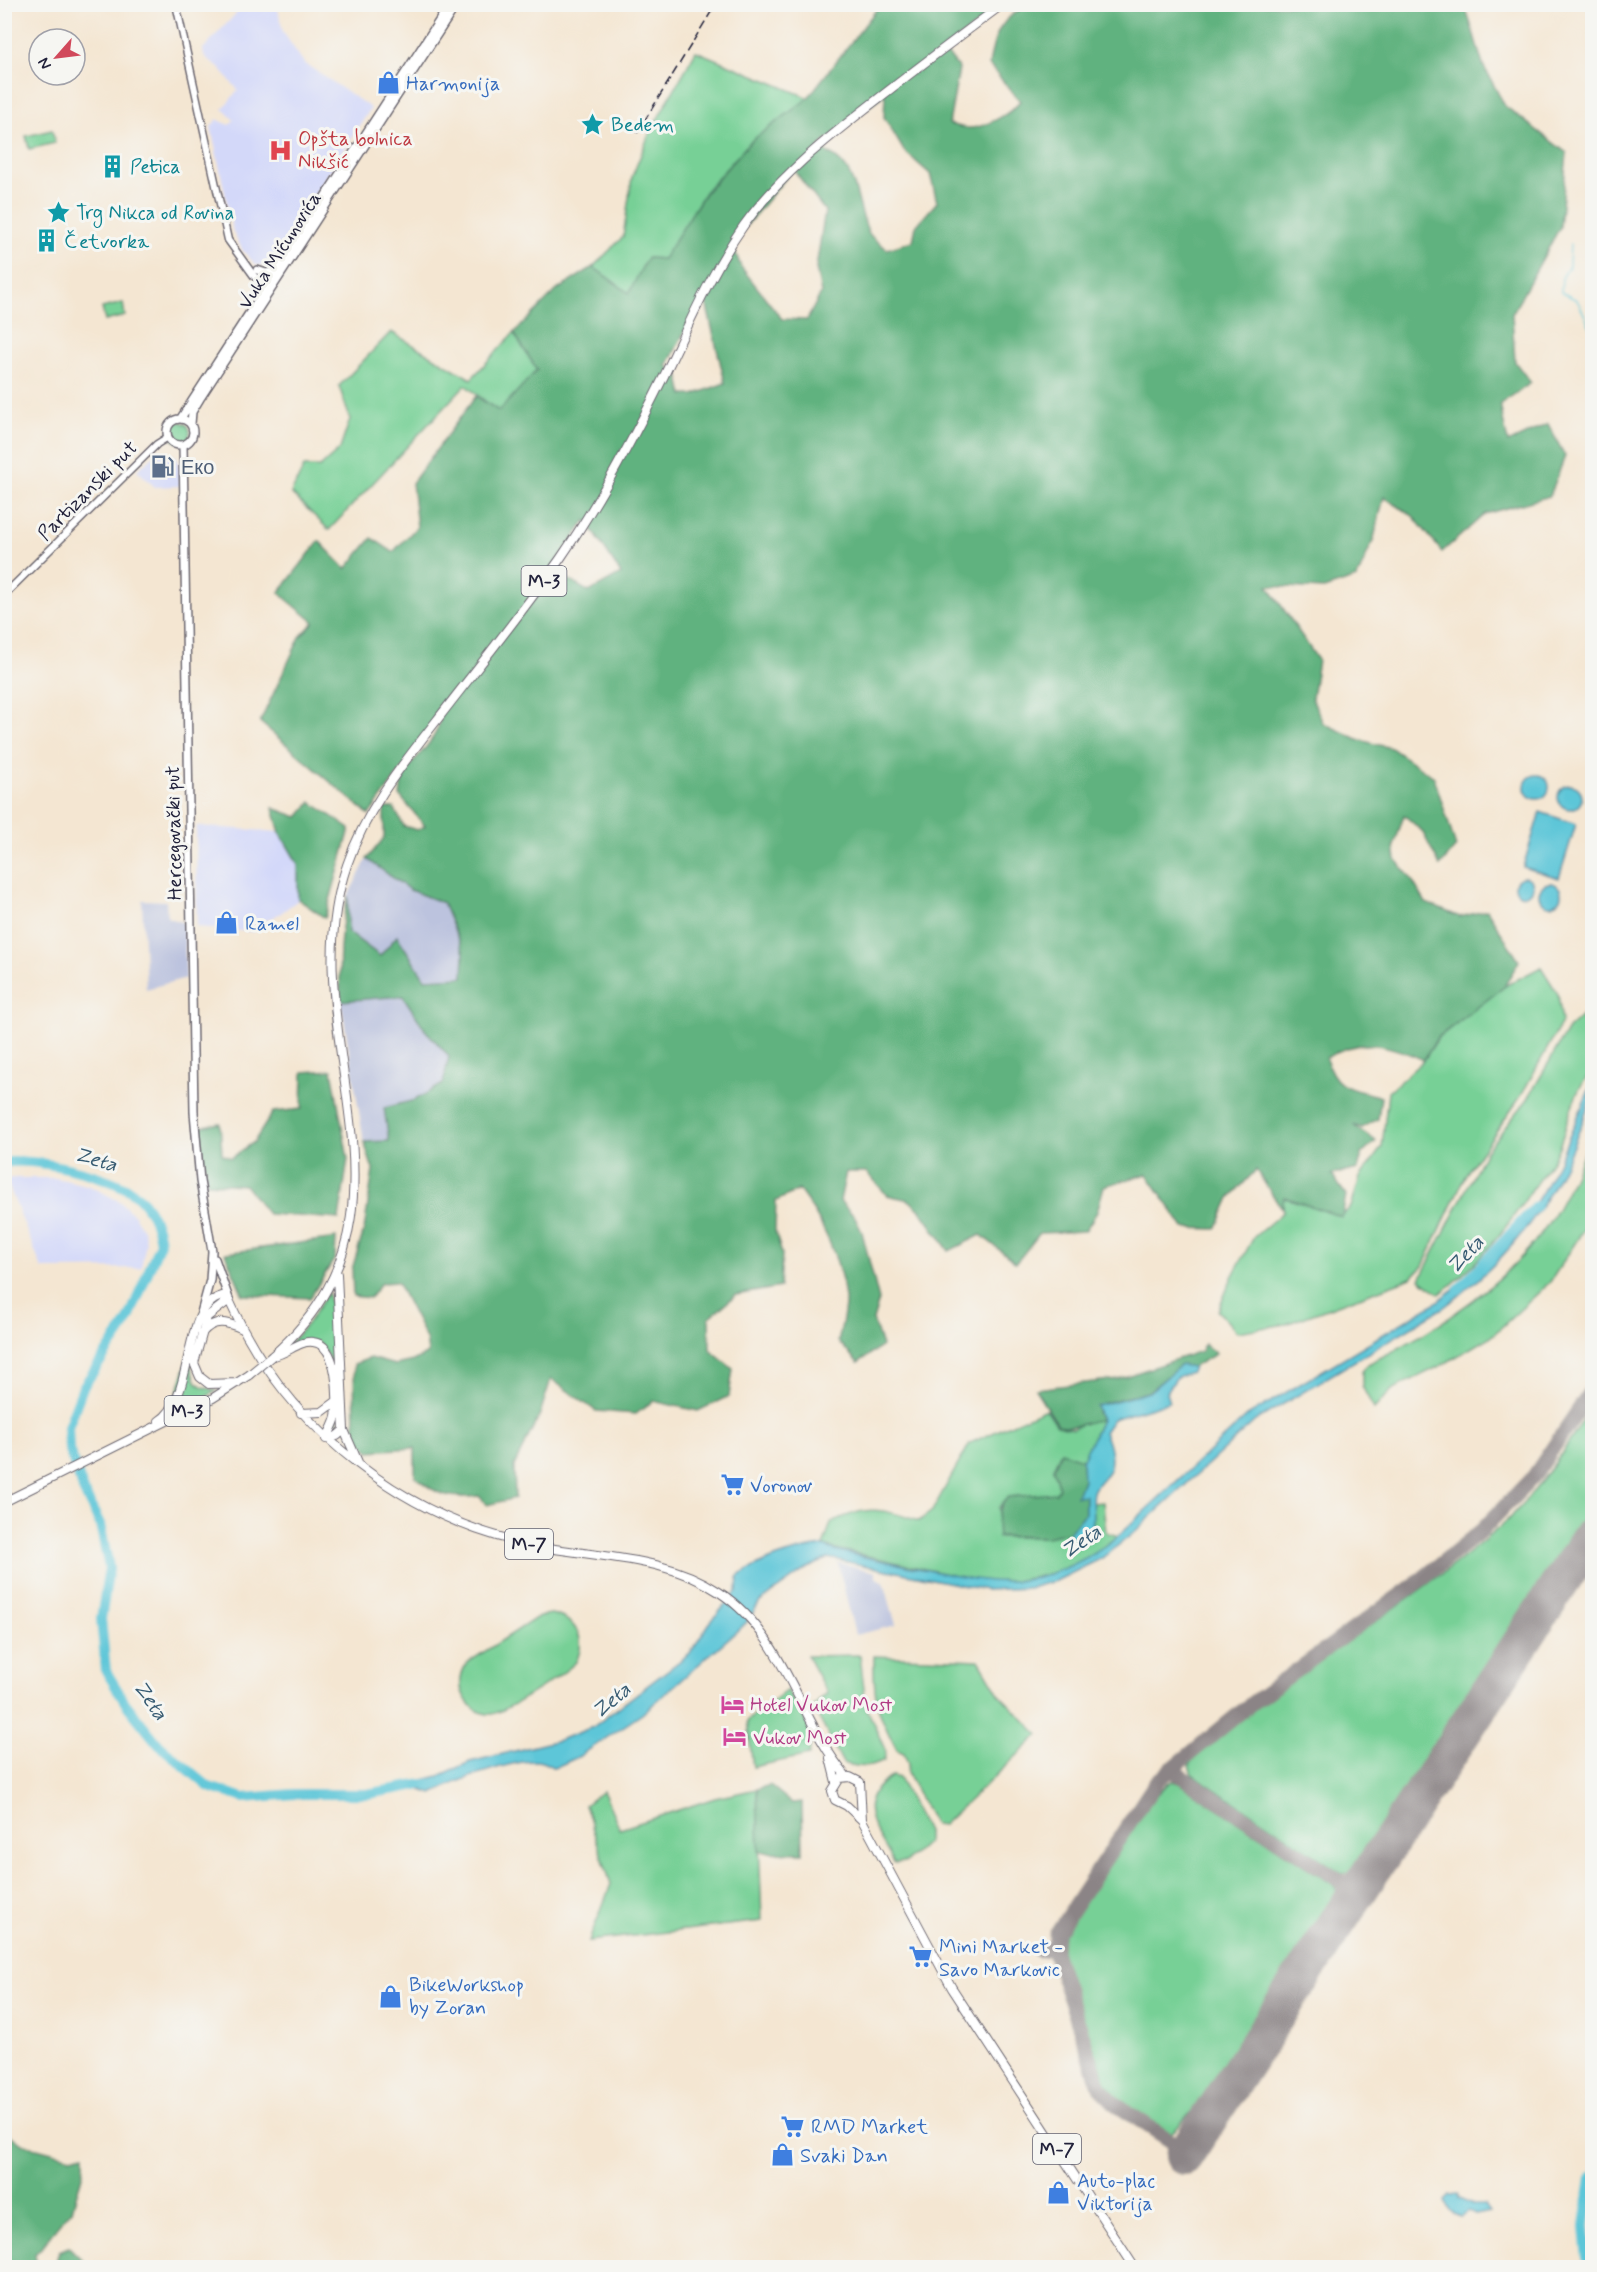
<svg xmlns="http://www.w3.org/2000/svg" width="1597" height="2272" viewBox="0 0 1597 2272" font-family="Mynerve,sans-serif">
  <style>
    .built { fill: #d3d8f9 }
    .industrial { fill: #bcc3de }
    .green { fill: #77d096; stroke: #4c7968; stroke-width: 1.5 }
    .forest { fill: #61b27f; stroke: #426a5d; stroke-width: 1.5; fill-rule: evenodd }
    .water { fill: #5dc6d8; stroke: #40748a; stroke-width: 1.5 }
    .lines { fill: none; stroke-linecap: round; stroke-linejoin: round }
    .stream { stroke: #5dc6d8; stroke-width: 1.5 }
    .river { stroke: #5dc6d8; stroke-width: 10 }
    .taxiway { stroke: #8b8486; stroke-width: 15 }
    .runway { stroke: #8b8486; stroke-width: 38 }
    .tertiary-casing { stroke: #6c6770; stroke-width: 9 }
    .secondary-casing { stroke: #6c6770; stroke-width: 10 }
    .primary-casing { stroke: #6c6770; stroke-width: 10 }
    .tertiary { stroke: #fff; stroke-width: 6 }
    .secondary { stroke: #fff; stroke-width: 7 }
    .primary { stroke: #fff; stroke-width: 8 }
    .rail { stroke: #22223b; stroke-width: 1.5; stroke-dasharray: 9 4.5; stroke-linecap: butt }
    .primary-bridge-casing { stroke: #6c6770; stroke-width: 10; stroke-linecap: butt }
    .primary-bridge { stroke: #fff; stroke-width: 8 }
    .labels { text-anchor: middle; stroke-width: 6; stroke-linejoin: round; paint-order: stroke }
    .shield { fill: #f6f6f2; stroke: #626272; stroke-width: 1.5 }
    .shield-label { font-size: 18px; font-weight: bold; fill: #22223b }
    .shop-label { font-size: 20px; fill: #366cbe; stroke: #f6f6f2; text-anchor: start }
    .culture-label { font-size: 20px; fill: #0d838f; stroke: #f6f6f2; text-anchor: start }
    .health-label { font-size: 20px; fill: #be3a42; stroke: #f6f6f2; text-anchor: start }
    .street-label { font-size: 20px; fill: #22223b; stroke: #f6f6f2 }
    .service-label { font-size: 20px; fill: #4e5e75; stroke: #f6f6f2; text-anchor: start }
    .hotel-label { font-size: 20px; fill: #b23c85; stroke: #f6f6f2; text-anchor: start }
    .water-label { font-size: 21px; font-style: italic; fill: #375b72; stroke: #f6f6f2 }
  </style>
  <rect width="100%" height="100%" fill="#f6f6f2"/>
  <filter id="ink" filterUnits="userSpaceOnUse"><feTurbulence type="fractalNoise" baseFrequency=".0167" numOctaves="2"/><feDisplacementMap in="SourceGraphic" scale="12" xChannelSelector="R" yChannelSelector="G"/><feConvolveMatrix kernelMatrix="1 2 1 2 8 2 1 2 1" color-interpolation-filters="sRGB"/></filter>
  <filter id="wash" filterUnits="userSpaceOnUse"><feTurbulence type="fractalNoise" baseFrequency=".008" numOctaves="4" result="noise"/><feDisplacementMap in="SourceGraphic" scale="24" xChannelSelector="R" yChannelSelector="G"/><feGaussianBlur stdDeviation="1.35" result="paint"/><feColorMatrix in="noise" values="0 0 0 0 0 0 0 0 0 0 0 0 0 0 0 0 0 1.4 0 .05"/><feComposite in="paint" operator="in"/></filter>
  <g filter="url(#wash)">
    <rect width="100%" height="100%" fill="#f4e6d2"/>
    <!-- built -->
    <path class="built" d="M244,5h33l6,27 21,31 67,45 -101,156 -5,2 -9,-1 -13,-14 -10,-19 -22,-105 6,-8 12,6 5,-5 -11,-11 15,-19 -18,-21 -16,-13 -1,-7z
      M160,450l17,7 3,13v16l-25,1 -18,-17z
      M196,826l84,6 18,32v36l-17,13 -24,12 -3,7 -57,-5z
      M16,1178h40l34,8 29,15 15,14 10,16 2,12 -5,25 -99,1 -36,-90z"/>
    <!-- industrial -->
    <path class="industrial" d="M367,859l43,31 33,13 21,50 -1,24 -38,2 -28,-43 -16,20 -33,-24v-36z
      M142,900l24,1 1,16 17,6 2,55 -40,11z
      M403,996l23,35 23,25 -6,28 -28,16 -31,8 5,34h-25l-23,-141z
      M838,1563l38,9v6l8,4 12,43 -41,10z"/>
    <!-- green -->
    <path class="green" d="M696,51l113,47 -59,44 -45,50 -40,67 -18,-1 -18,35 -36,-26 30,-30 9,-60 18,-45z
      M52,130l3,13 -26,6 -3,-13z
      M123,303l2,13 -20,5 -3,-13z
      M391,332l80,47 43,-46 23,37 -38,42 -34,-27 -136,145 -38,-37 13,-26h16l20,-18 10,-30 -11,-33z
      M170 432a10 10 0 1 1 20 0a10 10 0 1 1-20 0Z
      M1541,967l17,27 4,28 -43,77 -53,75 -43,92 -12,12 -125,46 -49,8 -19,-21 14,-34 22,-40 29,-25v-15l59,19 9,-9 9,-30 22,-30 6,-55 36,-32 14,-22 65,-51z
      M1592,1007v64c-22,24 -23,54 -36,83 -6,12 -16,23 -23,34 -27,41 -54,76 -93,106l-20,-15 66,-128 41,-51 41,-71z
      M1592,1132v85l-42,65 -57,53 -49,29 -51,25 -19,20 -12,-23v-15l6,-7c66,-32 147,-85 185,-148 16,-26 28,-56 39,-84z
      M328,1292l4,26 5,105 -5,11 3,-19 -4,-53 -12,-20 -33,6 22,-25z
      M218,1302l-18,18 -10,43 6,18 5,5 16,5 -47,24 33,-104z
      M1592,1406v106l-239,359 -6,3 -7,-2 -148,-98 -3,-8c8,-18 34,-32 50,-45 83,-67 176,-121 256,-190 41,-35 69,-80 97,-125z
      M1046,1409l11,16 16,4 16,-9h12l-18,40 -22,-8 -8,16 6,20 -4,6 -47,3 -9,10 -1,30h48l23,-5 4,6 20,-10 -1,-25 11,-1 3,30 12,4 -35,25 -33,13 -44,9 -28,-2 -155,-35 8,-23c37,-19 50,-14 88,-2l13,-10 38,-68z
      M551,1614c25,5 36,24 25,48 -11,11 -70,50 -84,52 -11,1 -22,-7 -27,-16 -7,-12 -5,-24 2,-35l72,-47z
      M860,1655l6,51 20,46 -2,8c-15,8 -24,8 -41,3l-30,-56 14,-14 -20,-37z
      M874,1656l105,4 20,34 40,41 -96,90 -9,-1 -27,-51 1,-9 -4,-11 -7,-3c-20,-38 -24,-50 -23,-94z
      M787,1690l25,41 -3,24 -56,12 -6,-46z
      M892,1776l7,2 28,54v10l-21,20 -12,1c-18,-34 -44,-60 -2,-87z
      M1172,1781l7,2 155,102 4,8 -140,215c-15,6 -17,21 -29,26l-50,-35 -16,-19 -44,-130 4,-14c20,-32 81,-140 109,-155z
      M757,1789l5,132 -173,20 22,-57 -26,-79 18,-14 17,38 95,-31z"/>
    <!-- forest -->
    <path class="forest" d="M880,5h123l-59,44 15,20 -10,55c6,1 13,4 19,4 14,1 45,-15 52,-27l-31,-36c5,-31 11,-46 39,-60h437l18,60 22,41 62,47 -7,74 -48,87 3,48 16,21 -31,21 8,39 40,-19 17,32 -15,40 -65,18 -43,38 -29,-36 -29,-19 -10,41 -17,40 -33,11 -56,-3 50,74 -6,38 11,25 37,17 31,8 43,29 22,70 -16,19 -18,-35 -18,-16 -10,31 2,14 14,17 16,26 34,14 27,-7 32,51 -15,26 -67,51 -13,22c-35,-15 -64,-24 -98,-2 9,33 26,30 55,39l-3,22 -16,9 -9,-3 23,16 -14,13 -4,15 -26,6 14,20 -4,22 -58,-20 -2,12 -26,-39 -26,28 -14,31 -32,-1 -37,-54 -43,12 -7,26 -12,19 -45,2 -24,30 -35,-28 -32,16 -28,-40 -12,-11 -22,-5 -21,-23h-20l-6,29 14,15 8,16 17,68 -6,20 9,26 -24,17 -20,-22c3,-13 8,-30 7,-42 -4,-38 -23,-79 -46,-109l-23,11 -1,30 7,23 -2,33 -44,8 -27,23 1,32 23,19 -4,27 -31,15 -45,-10 -17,13 -40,-3 -45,-32 -11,35 -26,52 1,32 -28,7 -8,-9c-28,3 -43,0 -64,-20v-28l-46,3 -14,-15 -1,-72 16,-6 25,7 18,-4 15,-8 -2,-14 -29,-57 -16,1 -11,15 -17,-2 -1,-27 12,-39 9,-60 -9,-28 25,-1 -5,-33 31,-8 28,-16 6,-28 -23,-25 -23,-35 -62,5c-3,-37 -2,-69 7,-105v36l32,24 17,-20 28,43 38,-2 1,-24 -21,-50 -33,-13 -43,-31 17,-21v-30h10l10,18 13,4 8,-4 -25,-30c1,-7 1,-18 5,-24 15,-20 32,-31 36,-57l-72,100 -109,-93 40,-85 14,-15 -35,-29 40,-52 27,28 26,-31 21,14 24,-25 -5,-44 64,-87 23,15 38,-41 -23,-37 43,-43 36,-23 36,26 18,-35 16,1 42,-66 45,-51 57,-43zM885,94l-1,23 20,34 26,23 7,28 -21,24 -3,15 -26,8c-6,-5 -15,-10 -18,-16 -17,-36 -7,-69 -52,-85zM793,169l32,42 -9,57 5,25 -14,27 -25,-1 -41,-52 -9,-24zM704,294l21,89 -32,12h-10l-5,-22 -11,-7zM586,520l35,54 -32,18 -37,-22z
      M311,802l39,27 -25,89 -27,-19v-35l-18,-31 -7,-25 25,9z
      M332,1070l16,89 -9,60 -71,-5 -23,-29 -38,-2 -8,-56 21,-4 2,31 9,4 23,-16 19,-30 29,-3 1,-37z
      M336,1238l-1,20 -25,40 -67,-3 -18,-42z
      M1204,1344l12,10 -23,13 -13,-1 -32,26 -44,11 -7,9 4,8c-20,1 -20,10 -43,5l-23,-36 83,-10 83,-28z
      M1061,1452l21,7 1,21 -5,15h7v19l-16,18 -22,5 -49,-1c-2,-15 -1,-27 10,-39l48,-4 3,-5 -6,-18z
      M770,1785l22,18 10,-1 1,51 -44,-1 -2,-63z
      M5,2119l4,15 13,10 49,13 13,-3c2,21 -8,36 -12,57 -17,12 -22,30 -37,43l2,13h-32z
      M69,2247l16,16 17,4h-44l-2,-5 3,-11z"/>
    <!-- water -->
    <path class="water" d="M1525 787a12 12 0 1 1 24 0a12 12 0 1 1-24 0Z
      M1558 797a12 12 0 1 1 24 0a12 12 0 1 1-24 0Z
      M1540,812l36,12 -17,54 -36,-11z
      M1515 886a9 9 0 1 1 18 0a9 9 0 1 1-18 0Z
      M1539 894a11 11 0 1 1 22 0a11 11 0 1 1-22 0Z
      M1592,1083c0,17 -7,32 -13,48 -29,76 -71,129 -136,177l-188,113 -125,115 -28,22 -46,23 -28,7 -42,2 -158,-32 -22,11 -46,33 -14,21 -104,91 -64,43 -24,11c-5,-3 -12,-7 -17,-7 -26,-1 -82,20 -105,33l-21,-8v-3l28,-7 31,-14 89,-22 34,-13 97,-74 19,-29 28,-33 1,-15c24,-15 57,-27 85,-30 29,10 59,14 89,21 86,18 119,27 197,-23l138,-128 190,-114 43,-33 42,-45 19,-30 17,-31z
      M1181,1365l12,2 -2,5 -14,5 -11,16 3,9 -56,17 -9,13c5,11 11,30 3,41 -5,7 -11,10 -14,19 -3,15 4,28 -4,42l-16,4 -4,-6 16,-18v-19l-8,1 6,-16 -1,-19 19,-41 -5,-14 53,-14z
      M1458,2194l1,5 14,6h11l5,7 -14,3 -6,-3 -7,5c-10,-2 -14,-8 -17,-17l5,-5z"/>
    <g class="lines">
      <!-- stream -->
      <path class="stream" d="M1570,244l-1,22 -7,12 -1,14 16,8 15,30"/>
      <!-- river -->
      <path class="river" d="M4,1163c29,-7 107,13 131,31 14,11 23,31 25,49l-32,78 -45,66 -15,40 1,22 15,43 16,32 9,44 -8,51 5,52 20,33 33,41 50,42 35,11 50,-4h73l56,-10
        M1459,1289l77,-83
        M1589,2268l-4,-42 7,-49"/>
      <!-- taxiway -->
      <path class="taxiway" d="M1170,1769l186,122
        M1039,1950l15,-2
        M1186,2151l-68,-45 -17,-17 -46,-134 1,-21 101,-153 95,-78 166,-121 64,-52 52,-54 58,-86"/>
      <!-- runway -->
      <path class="runway" d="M1184,2156l408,-621"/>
    </g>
  </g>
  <g filter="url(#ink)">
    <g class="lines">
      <defs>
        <path id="tertiary" d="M176,4l52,236 26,36 14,13
          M4,595l153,-151 11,-7"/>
        <path id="secondary" d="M257,270l9,3 11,-2
          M181,418l269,-414
          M167 432a13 13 0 1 1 26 0a13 13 0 1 1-26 0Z
          M191,424l1,-12 9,-15 256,-393
          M183,445l11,667 6,69 12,70 -2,29 -9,33
          M215,1259l14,40"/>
        <path id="primary" d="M337,1274l7,156 14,32
          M202,1333c12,-15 25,-11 41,-4
          M272,1356c167,-146 16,-319 75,-491 19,-56 54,-99 90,-145 41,-53 84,-106 123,-161 40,-58 73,-120 104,-183 25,-52 47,-104 80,-151 37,-51 86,-89 135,-127 41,-32 82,-63 124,-94
          M273,1356c14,-2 26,-16 40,-14 25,2 26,56 23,75 -2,8 -6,15 -10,22
          M237,1383l-28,1 -9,-7 -6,-14 13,-46 22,-17c58,130 180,225 320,248 59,10 119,10 170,44 66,43 79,127 127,184
          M301,1413l21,-1 15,-11
          M159,1421c39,-24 19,-120 68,-126
          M326,1439l11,-3 7,-6
          M4,1502l209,-104 36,-23
          M830,1758l6,24
          M862,1820l-2,-38 -10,-5 -10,1 -8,13 3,9 12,6 15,14 90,168 183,280"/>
      </defs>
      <!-- tertiary casing -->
      <use href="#tertiary" class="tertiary-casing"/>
      <!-- secondary casing -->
      <use href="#secondary" class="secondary-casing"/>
      <!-- primary casing -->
      <use href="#primary" class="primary-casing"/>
      <!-- tertiary -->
      <use href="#tertiary" class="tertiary"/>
      <!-- secondary -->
      <use href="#secondary" class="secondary"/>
      <!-- primary -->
      <use href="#primary" class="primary"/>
      <!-- rail -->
      <path class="rail" d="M637,133l79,-129"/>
      <defs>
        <path id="primary-bridge" d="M249,1375l23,-19"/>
      </defs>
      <!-- primary-bridge casing -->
      <use href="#primary-bridge" class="primary-bridge-casing"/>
      <!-- primary-bridge -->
      <use href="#primary-bridge" class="primary-bridge"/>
    </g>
  </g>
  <!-- icons -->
  <defs>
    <symbol id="shop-bare" viewBox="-9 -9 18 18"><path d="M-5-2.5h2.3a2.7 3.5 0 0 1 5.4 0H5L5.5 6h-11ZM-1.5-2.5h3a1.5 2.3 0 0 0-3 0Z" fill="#3f7fe0" stroke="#f6f6f2" stroke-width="2.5" paint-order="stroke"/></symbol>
    <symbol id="sight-bare" viewBox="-9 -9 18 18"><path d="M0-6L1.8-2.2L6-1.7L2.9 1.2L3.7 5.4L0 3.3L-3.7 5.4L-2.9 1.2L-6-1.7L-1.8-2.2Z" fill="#0f9aa8" stroke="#f6f6f2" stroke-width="2.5" paint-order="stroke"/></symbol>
    <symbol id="hospital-bare" viewBox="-9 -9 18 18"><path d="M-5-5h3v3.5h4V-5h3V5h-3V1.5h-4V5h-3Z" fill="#e0444e" stroke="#f6f6f2" stroke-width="2.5" paint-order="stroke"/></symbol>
    <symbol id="building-bare" viewBox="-9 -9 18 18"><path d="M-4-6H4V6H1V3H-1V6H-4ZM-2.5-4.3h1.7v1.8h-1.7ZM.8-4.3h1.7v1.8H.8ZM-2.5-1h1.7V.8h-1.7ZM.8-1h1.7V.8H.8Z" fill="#0f9aa8" stroke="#f6f6f2" stroke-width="2.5" paint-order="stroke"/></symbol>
    <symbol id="fuel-bare" viewBox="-9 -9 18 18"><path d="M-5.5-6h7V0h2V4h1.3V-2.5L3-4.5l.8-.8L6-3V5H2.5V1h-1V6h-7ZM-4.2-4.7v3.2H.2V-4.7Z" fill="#5c6f8a" stroke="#f6f6f2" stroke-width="2.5" paint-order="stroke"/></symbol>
    <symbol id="supermarket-bare" viewBox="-9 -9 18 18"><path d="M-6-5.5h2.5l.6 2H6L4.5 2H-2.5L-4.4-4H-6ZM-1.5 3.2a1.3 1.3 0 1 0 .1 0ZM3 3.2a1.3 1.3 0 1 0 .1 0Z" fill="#3f7fe0" stroke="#f6f6f2" stroke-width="2.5" paint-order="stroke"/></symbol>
    <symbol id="hotel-bare" viewBox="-9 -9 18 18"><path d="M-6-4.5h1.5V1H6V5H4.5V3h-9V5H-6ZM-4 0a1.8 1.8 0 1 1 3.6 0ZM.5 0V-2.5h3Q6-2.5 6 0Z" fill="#d1479c" stroke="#f6f6f2" stroke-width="2.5" paint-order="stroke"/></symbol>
  </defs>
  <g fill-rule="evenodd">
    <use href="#shop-bare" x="372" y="66" width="33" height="33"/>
    <use href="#sight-bare" x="576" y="108" width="33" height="33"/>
    <use href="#hospital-bare" x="264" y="134" width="33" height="33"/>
    <use href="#building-bare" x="96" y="150" width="33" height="33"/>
    <use href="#sight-bare" x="42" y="196" width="33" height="33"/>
    <use href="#building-bare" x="30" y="224" width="33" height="33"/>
    <use href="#fuel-bare" x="146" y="450" width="33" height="33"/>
    <use href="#shop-bare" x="210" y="906" width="33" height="33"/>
    <use href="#supermarket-bare" x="716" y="1468" width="33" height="33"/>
    <use href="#hotel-bare" x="716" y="1688" width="33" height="33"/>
    <use href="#hotel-bare" x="718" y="1720" width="33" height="33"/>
    <use href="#supermarket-bare" x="904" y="1940" width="33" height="33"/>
    <use href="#shop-bare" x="374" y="1980" width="33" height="33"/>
    <use href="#supermarket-bare" x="776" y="2110" width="33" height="33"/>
    <use href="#shop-bare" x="766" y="2138" width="33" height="33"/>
    <use href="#shop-bare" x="1042" y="2176" width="33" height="33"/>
  </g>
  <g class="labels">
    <!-- shield labels -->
    <g class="shield">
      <rect x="521.5" y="566" width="45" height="30" rx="4.5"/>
      <rect x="164.5" y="1396" width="45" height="30" rx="4.5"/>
      <rect x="505" y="1529" width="48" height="30" rx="4.5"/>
      <rect x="1033" y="2134" width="48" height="30" rx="4.5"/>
    </g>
    <g class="shield-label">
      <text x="544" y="587">M-3</text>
      <text x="187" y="1417">M-3</text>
      <text x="529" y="1550">M-7</text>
      <text x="1057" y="2155">M-7</text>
    </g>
    <!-- shop labels -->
    <g class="shop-label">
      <text x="406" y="90">Harmonija</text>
      <text x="245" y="930">Ramel</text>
      <text x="750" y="1492">Voronov</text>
      <text x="939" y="1953">Mini Market -<tspan x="939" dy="23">Savo Markovic</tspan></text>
      <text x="409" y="1991">BikeWorkshop<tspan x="409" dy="23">by Zoran</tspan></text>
      <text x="811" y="2133">RMD Market</text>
      <text x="800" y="2162">Svaki Dan</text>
      <text x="1077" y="2187">Auto-plac<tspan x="1077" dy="23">Viktorija</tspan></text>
    </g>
    <!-- culture labels -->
    <g class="culture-label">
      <text x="611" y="131">Bedem</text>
      <text x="130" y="173">Petica</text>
      <text x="76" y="219">Trg Nikca od Rovina</text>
      <text x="64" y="248">Četvorka</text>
    </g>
    <!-- health labels -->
    <g class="health-label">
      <text x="298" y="145">Opšta bolnica<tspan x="298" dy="23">Nikšić</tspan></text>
    </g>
    <!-- street labels -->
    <g class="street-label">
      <text transform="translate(279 250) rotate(-57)" y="7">Vuka Mićunovića</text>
      <text transform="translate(87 490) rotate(-45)" y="7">Partizanski put</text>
      <text transform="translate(173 833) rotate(-91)" y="7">Hercegovački put</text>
    </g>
    <!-- service labels -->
    <g class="service-label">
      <text x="181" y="474">Еко</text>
    </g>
    <!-- hotel labels -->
    <g class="hotel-label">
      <text x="750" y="1711">Hotel Vukov Most</text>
      <text x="753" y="1744">Vukov Most</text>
    </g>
    <!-- water labels -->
    <g class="water-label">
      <text transform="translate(96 1159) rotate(16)" y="7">Zeta</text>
      <text transform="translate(1465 1254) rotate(-47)" y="7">Zeta</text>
      <text transform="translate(1081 1541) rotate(-34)" y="7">Zeta</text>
      <text transform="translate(151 1700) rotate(55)" y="7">Zeta</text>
      <text transform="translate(611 1700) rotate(-40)" y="7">Zeta</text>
    </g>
  </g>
  <!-- margin -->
  <rect width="1597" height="2272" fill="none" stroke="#f6f6f2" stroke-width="24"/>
  <!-- north arrow -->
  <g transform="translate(57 57) rotate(242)"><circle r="28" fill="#f6f6f2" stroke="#a1a1a9" stroke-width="1.5"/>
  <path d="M0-4.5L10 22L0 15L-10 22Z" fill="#d1495b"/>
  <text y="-9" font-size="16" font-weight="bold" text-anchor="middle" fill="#22223b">N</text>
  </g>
</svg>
